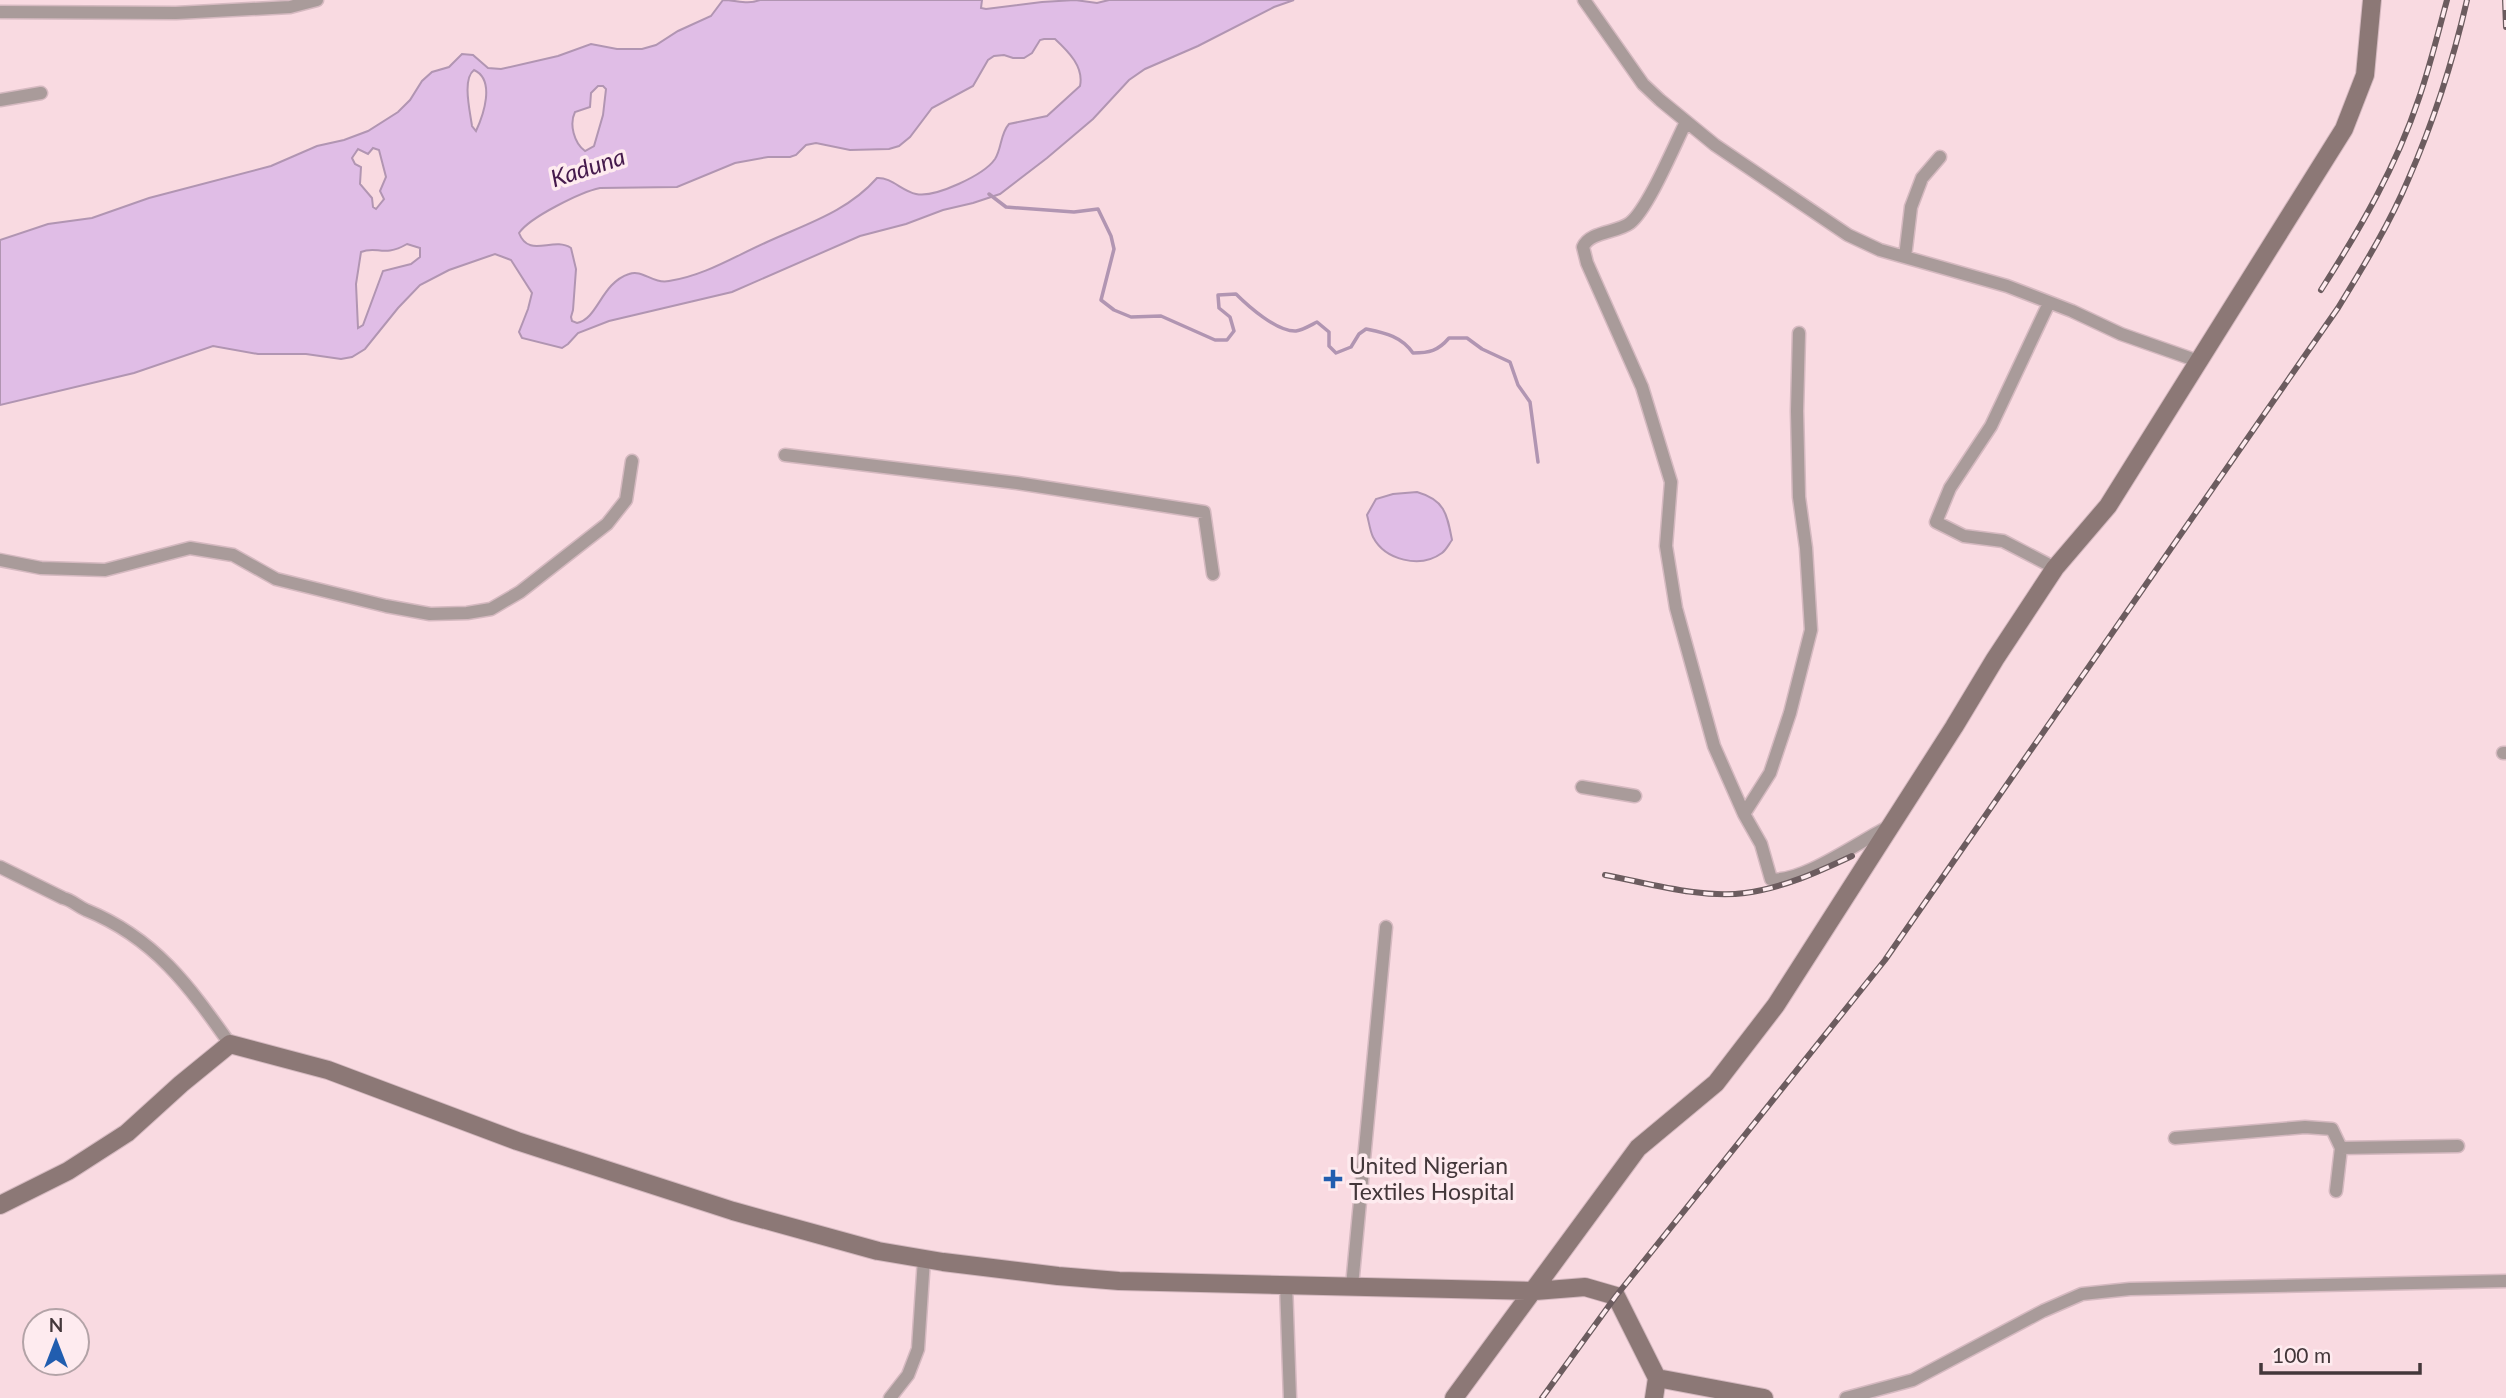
<svg xmlns="http://www.w3.org/2000/svg" width="2506" height="1398" viewBox="0 0 2506 1398" font-family="Lato,sans-serif">
  <style>
    .water { fill: #e0bde6; stroke: #b195b2; stroke-width: 2; fill-rule: evenodd }
    .lines { fill: none; stroke-linecap: round; stroke-linejoin: round }
    .stream { stroke: #b195b2; stroke-width: 3.5 }
    .street-casing { stroke: #d5b9c0; stroke-width: 15 }
    .secondary-casing { stroke: #d5b9c0; stroke-width: 20 }
    .street { stroke: #a99b9a; stroke-width: 12 }
    .secondary { stroke: #8c7876; stroke-width: 18 }
    .rail-casing { stroke: #6c5c5f; stroke-width: 6 }
    .rail { stroke: #feebef; stroke-width: 3.5; stroke-dasharray: 10; stroke-linecap: butt }
    .poi-dot { fill: #215daf; stroke: #feebef; stroke-width: 2.5 }
    .labels { text-anchor: middle; stroke-width: 7; stroke-linejoin: round; paint-order: stroke }
    .poi-label { font-size: 23px; fill: #43373a; stroke: #feebef; text-anchor: start }
    .water-label { font-size: 24px; font-style: italic; fill: #451a4c; stroke: #feebef }
  </style>
  <rect width="100%" height="100%" fill="#f9dae1"/>
  <!-- water -->
  <path class="water" d="M723,0c14,0 23,5 37,0h222l-1,8 5,1 56,-7 33,-2 22,3 12,-3h185l-20,7 -76,39 -53,23 -16,11 -36,39 -46,39 -47,36 -27,9 -30,7 -37,14 -46,12 -128,56 -123,29 -31,12 -10,11 -6,4 -40,-10 -3,-6 9,-23 4,-16 -21,-33 -16,-6 -46,16 -29,15 -22,23 -33,41 -13,8 -11,2 -35,-5h-48l-45,-8 -79,27 -134,32v-165l48,-16 44,-6 57,-20 122,-32 46,-20 27,-6 24,-9 30,-19 12,-12 12,-19 10,-9 17,-5 13,-13 11,1 15,13 13,1 57,-13 33,-12 26,5h25l14,-4 22,-14 33,-15zM1044,39h11c14,13 29,28 25,47l-33,30 -38,8c-9,10 -7,24 -14,35 -11,16 -60,39 -79,35 -14,-3 -25,-17 -39,-16 -30,34 -71,46 -110,64 -32,14 -63,34 -98,39 -17,3 -26,-12 -40,-7 -28,9 -31,45 -52,49l-5,-2 -1,-4 2,-7 3,-41 -5,-21c-18,-12 -42,11 -52,-15 11,-16 62,-41 81,-45l77,-1 58,-24 33,-6h22l6,-2 10,-10 10,-2 34,7 39,-1 10,-3 11,-9 22,-29 41,-22 15,-26 6,-4 10,-1 9,3h11l8,-5 8,-13zM474,70c22,10 9,46 2,61l-4,-5c-2,-15 -10,-47 2,-56zM598,86h5l3,3 -3,26 -9,31 -9,5c-11,-8 -16,-27 -10,-39l15,-5 1,-14zM373,148l6,2 7,27 -6,14 4,8 -8,10 -3,-2 -1,-9 -12,-14 1,-17 -6,-3 -3,-6 6,-9 10,5zM407,244l13,4v9l-9,7 -28,7 -20,54 -5,3 -2,-44 5,-32c16,-7 22,6 46,-8z
    M1417,492c28,8 30,22 35,48 -3,4 -6,10 -10,13 -22,16 -57,7 -69,-16 -3,-6 -4,-15 -6,-22l9,-16 17,-5z"/>
  <g class="lines">
    <!-- stream -->
    <path class="stream" d="M989,194l17,13 68,5 24,-3 13,27 3,13 -13,51 13,10 17,7 30,-1 54,24h12l7,-9 -4,-14 -11,-9 -1,-13 18,-1c12,12 41,38 60,37 7,-1 15,-6 21,-9l12,10v14l7,7 15,-6 8,-13 7,-5c19,4 35,7 47,24 16,0 25,-2 36,-15h18l15,11 28,13 8,23 12,17 8,60"/>
    <defs>
      <path id="street" d="M1584,0l59,84 17,16 55,45 133,90 32,15 127,36 65,25 49,23 77,27
        M0,12l176,1 114,-6 27,-7
        M0,100l41,-7
        M1686,122c-11,22 -38,87 -56,101 -13,10 -40,8 -47,24l4,16 55,124 25,82 4,13 -5,64 10,62 38,138 30,68 17,30 10,35c30,5 90,-39 119,-53
        M1905,257l6,-50 11,-29 18,-21
        M2049,303l-58,123 -41,62 -14,34 28,14 39,5 52,27
        M785,455l232,28 187,29 9,62
        M0,560l41,8 64,2 85,-22 43,7 43,24 110,27 44,8 37,-1 24,-4 29,-17 87,-68 19,-24 6,-39
        M2503,753h3
        M1582,787l53,9
        M1744,814l26,-41 20,-60 21,-83 -5,-82 -7,-51 -2,-86 2,-78
        M0,867l63,31c9,2 14,8 23,12 69,28 103,76 144,134
        M2175,1138l130,-11 27,2 9,19 -5,43
        M2341,1148l117,-2
        M1286,1284l4,114
        M1352,1286l34,-359
        M890,1398l18,-23 10,-26 6,-90
        M1846,1398l67,-18 130,-69 39,-17 48,-5 376,-8"/>
      <path id="secondary" d="M0,1205l68,-34 59,-38 54,-49 49,-40 98,26 189,71 216,70 145,40 65,11 115,14 61,5 416,10 50,-4 31,9 41,82 -3,20
        M1657,1378l107,20
        M1454,1398l184,-250 78,-65 60,-78 178,-278 41,-68 60,-91 53,-62 236,-377 21,-54 7,-75"/>
    </defs>
    <!-- street casing -->
    <use href="#street" class="street-casing"/>
    <!-- secondary casing -->
    <use href="#secondary" class="secondary-casing"/>
    <!-- street -->
    <use href="#street" class="street"/>
    <!-- secondary -->
    <use href="#secondary" class="secondary"/>
    <defs>
      <path id="rail" d="M2505,0l1,27
        M2321,290c39,-61 75,-123 98,-192 11,-32 19,-65 28,-98
        M1605,875c43,8 97,24 140,18 38,-5 73,-21 107,-37
        M1542,1398l74,-102 269,-336 453,-652c25,-41 51,-83 70,-128 25,-57 45,-119 59,-180"/>
    </defs>
    <!-- rail casing -->
    <use href="#rail" class="rail-casing"/>
    <!-- rail -->
    <use href="#rail" class="rail"/>
  </g>
  <!-- markers -->
  <path class="poi-dot" d="M1329.5 1168.5h7v7h7v7h-7v7h-7v-7h-7v-7h7z"/>
  <g class="labels">
    <!-- poi labels -->
    <g class="poi-label">
      <text x="1349" y="1174">United Nigerian<tspan x="1349" dy="26">Textiles Hospital</tspan></text>
    </g>
    <!-- water labels -->
    <g class="water-label">
      <text transform="translate(588 168) rotate(-18)" y="8">Kaduna</text>
    </g>
  </g>
  <!-- north arrow -->
  <g transform="translate(56 1342)"><circle r="33" fill="#feebef" stroke="#b3a3a7" stroke-width="2"/>
  <path d="M0-5L12 26L0 18L-12 26Z" fill="#215daf"/>
  <text y="-10" font-size="19" font-weight="bold" text-anchor="middle" fill="#43373a">N</text>
  </g>
  <!-- scale -->
  <path d="M2261 1363v10h159v-10" fill="none" stroke="#43373a" stroke-width="3.5"/>
  <text x="2272" y="1363" font-size="21" fill="#43373a" stroke="#feebef" stroke-width="5" paint-order="stroke">100 m</text>
</svg>
